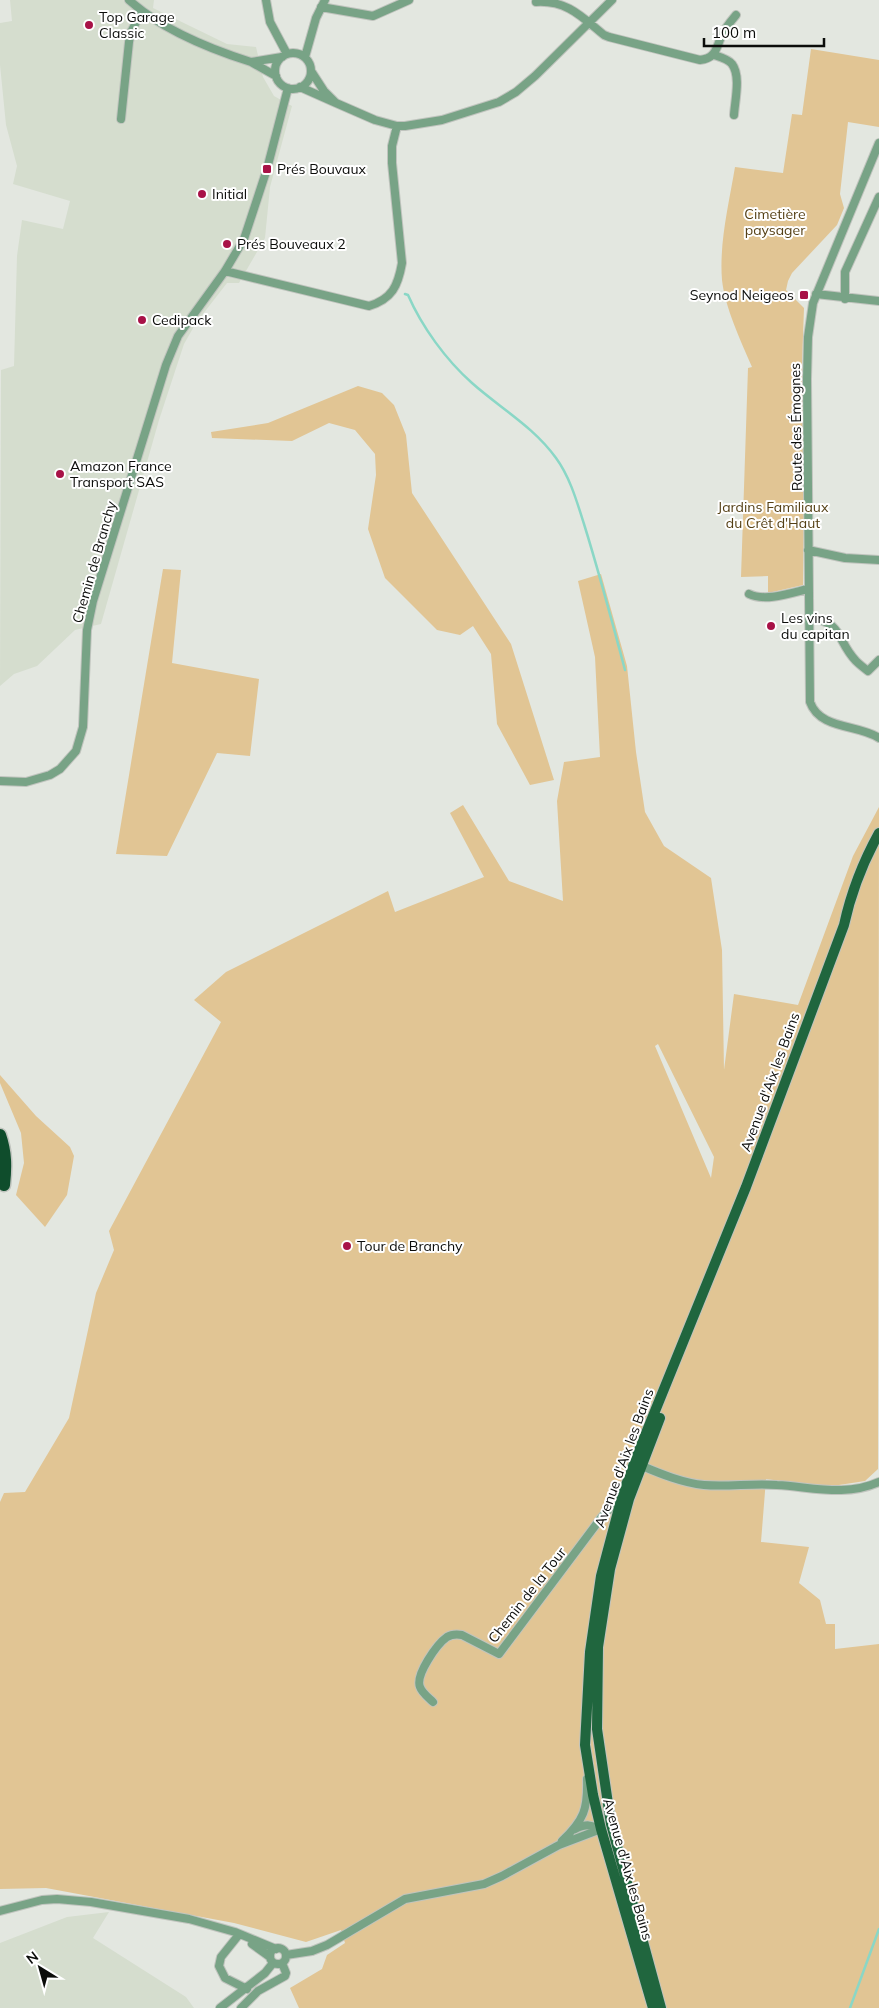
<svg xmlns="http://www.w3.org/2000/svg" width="879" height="2008" viewBox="0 0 879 2008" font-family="Mulish,sans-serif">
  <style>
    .built { fill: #d5ddce }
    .green { fill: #e1c594; fill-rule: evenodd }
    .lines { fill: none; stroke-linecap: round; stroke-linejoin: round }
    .stream { stroke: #8ad7c6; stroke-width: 2.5 }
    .minor-casing { stroke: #c0c4be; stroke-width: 10 }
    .major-casing { stroke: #c0c4be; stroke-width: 12 }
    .highway-casing { stroke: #c0c4be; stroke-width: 15 }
    .minor { stroke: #78a386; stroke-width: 8 }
    .major { stroke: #20663e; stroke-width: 10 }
    .highway { stroke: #0f4d2c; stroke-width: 12 }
    .poi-dot { fill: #a81247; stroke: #fff; stroke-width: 2 }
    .labels { text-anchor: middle; stroke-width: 4; stroke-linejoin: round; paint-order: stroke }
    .poi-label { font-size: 14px; fill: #0b0c0a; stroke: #fff; text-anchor: start }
    .park-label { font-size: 14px; fill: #543f14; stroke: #fff }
    .street-label { font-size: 14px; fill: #0b0c0a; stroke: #fff }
  </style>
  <rect width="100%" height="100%" fill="#e3e7e0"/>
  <!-- built -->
  <path class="built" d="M10,0h144l-1,8 74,36 29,3 7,30 11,19 18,10 -22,81 -5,51 -26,45h-12l-31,40 -12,21 -25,76 -58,204 -26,6 -38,36 -23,8 -14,12 1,-316 13,-4 3,-110 5,-36 41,9 7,-28 -57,-17 4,-18 -11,-41 -6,-60v-42l12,-2z
    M109,1912l-16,26 93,59 8,11h-194v-65l67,-26z"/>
  <!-- green -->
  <path class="green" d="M811,49l68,11v67l-31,-5 -8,72 4,14 -7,17 -45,48 -4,8 -2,9 18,18 -2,55 1,104 -6,6 -2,17 9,2 -1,93 -35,8v-17l-27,1 7,-209 4,-1c-11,-26 -27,-59 -30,-87 -3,-37 7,-77 13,-113l48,6 9,-59 10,1z
    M358,386l24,7 12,12 12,30 6,58 99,151 43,136 -24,5 -33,-61 -6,-70 -18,-28 -13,9 -23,-5 -52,-52 -17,-49 8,-54 -1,-21 -20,-24 -26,-7 -37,18 -80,-3 -1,-6 57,-9z
    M163,569l18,1 -9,93 87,16 -9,77 -33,-3 -50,103 -51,-2z
    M601,574l26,92 9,86 9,60 19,34 47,32 11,72 2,120 10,-76 64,11 55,-149 26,-49 -1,662 -13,12 -39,6 -60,-8 -5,63 48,5 -10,36 21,17 6,24h9v25l44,-5v364h-580l-9,-20 32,-19 5,-14 18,-12 -4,-13 -35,12 -72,-19 -188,-35 -46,1v-387l4,-9 21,-1 44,-74 27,-125 18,-43 -5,-19 112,-209 -27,-22 32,-28 162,-81 7,21 89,-35 -34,-64 13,-8 46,76 54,20 -6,-100 7,-39 36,-5 -5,-100 -17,-76zM658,1044l56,113 -3,21 -56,-132z
    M0,1075l36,41 34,31 4,9 -7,39 -22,32 -29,-32 8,-32 -3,-30 -21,-50z"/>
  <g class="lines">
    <!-- stream -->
    <path class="stream" d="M405,294l3,1c14,32 38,65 64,88 28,25 62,44 84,75 14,19 21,44 28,66 15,48 28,97 41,146
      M850,2008l29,-79"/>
    <defs>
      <path id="minor" d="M129,0c32,29 81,49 122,62
        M266,0l4,22 17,32
        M536,2c31,-2 46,15 68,33l5,2 91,23c17,-2 16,-13 22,-25 3,-7 9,-14 14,-20
        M321,7l52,9 36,-16
        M275 71a18 18 0 1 1 36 0a18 18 0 1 1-36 0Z
        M714,55c6,2 14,4 18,9 9,12 3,36 2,51
        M305,57l11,-39 9,-18
        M276,76l-25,-14 31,-5
        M300,87l36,16 -12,-12 -13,-20
        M336,103l39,17 22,6h8l37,-6 57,-18 17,-10 19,-16 77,-76
        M121,119l8,-77 2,-10 11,-21
        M879,143l-66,160 -5,34 -1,42 3,323c10,28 48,22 69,36
        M225,271l144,35c23,-7 29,-20 33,-43l-10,-100v-17l5,-20
        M816,294l63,7
        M845,299v-27l34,-75
        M808,550l37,8 34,2
        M749,594c16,8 42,-1 59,-5
        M809,617c35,6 27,23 47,44 3,3 8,7 12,10l11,-11
        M0,781l26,1 24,-7 10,-6 16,-18 7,-24 4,-97 6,-29 73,-236 12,-29 47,-65 19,-32 23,-70 21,-81
        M642,1466c19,8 41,17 62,19 24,2 49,-2 73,0 35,2 69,12 102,-3
        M433,1702c-4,-4 -11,-9 -13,-15 -5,-12 17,-43 27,-50 5,-3 9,-3 15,-2l37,19 102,-136 21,-23
        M575,1829c11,-5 16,-5 27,1
        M562,1841c22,-21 26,-32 25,-62
        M0,1911l42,-11 15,-1 34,3 98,17 46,13 41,17
        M237,1937l-16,20 -2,9 6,12 22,11
        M252,1944l18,13
        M270 1956a8 8 0 1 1 16 0a8 8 0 1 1-16 0Z
        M286,1955l26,-4 15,-6 78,-46 79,-15 18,-8 57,-31 42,-16
        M220,2008l45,-35 8,-10
        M241,2008l17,-17 27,-15 1,-3 -4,-10"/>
      <path id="major" d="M660,1418l-31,81 -19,70 -12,78 -1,82 14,95 50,184
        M653,2008l-52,-179 -8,-34 -8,-50 5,-93 11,-76 22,-83 15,-40 108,-266 98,-262c7,-32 19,-63 35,-92"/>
      <path id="highway" d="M0,1135c6,17 6,32 4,50"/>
    </defs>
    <!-- minor casing -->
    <use href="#minor" class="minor-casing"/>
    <!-- major casing -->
    <use href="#major" class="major-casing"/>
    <!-- highway casing -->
    <use href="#highway" class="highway-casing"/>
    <!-- minor -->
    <use href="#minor" class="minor"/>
    <!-- major -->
    <use href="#major" class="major"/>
    <!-- highway -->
    <use href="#highway" class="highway"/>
  </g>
  <!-- markers -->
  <g class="poi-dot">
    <circle cx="89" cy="25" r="5"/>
    <rect x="262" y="164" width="10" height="10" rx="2.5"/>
    <circle cx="202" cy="194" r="5"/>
    <circle cx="227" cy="244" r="5"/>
    <rect x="799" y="290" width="10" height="10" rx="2.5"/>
    <circle cx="142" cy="320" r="5"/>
    <circle cx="60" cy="474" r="5"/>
    <circle cx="771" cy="626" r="5"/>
    <circle cx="347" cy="1246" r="5"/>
  </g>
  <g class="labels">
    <!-- poi labels -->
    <g class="poi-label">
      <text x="99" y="22">Top Garage<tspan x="99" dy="16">Classic</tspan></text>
      <text x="277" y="174">Prés Bouvaux</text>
      <text x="212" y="199">Initial</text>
      <text x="237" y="249">Prés Bouveaux 2</text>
      <text x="794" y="300" text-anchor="end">Seynod Neigeos</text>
      <text x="152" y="325">Cedipack</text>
      <text x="70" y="471">Amazon France<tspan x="70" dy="16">Transport SAS</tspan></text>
      <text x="781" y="623">Les vins<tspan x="781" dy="16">du capitan</tspan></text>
      <text x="357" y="1251">Tour de Branchy</text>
    </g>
    <!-- park labels -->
    <g class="park-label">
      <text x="775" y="219">Cimetière<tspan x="775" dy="16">paysager</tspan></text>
      <text x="773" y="512">Jardins Familiaux<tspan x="773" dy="16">du Crêt d'Haut</tspan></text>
    </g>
    <!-- street labels -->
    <g class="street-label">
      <text transform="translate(796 427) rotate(-91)" y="5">Route des Émognes</text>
      <text transform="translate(94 562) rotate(-74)" y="5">Chemin de Branchy</text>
      <text transform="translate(770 1082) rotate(-70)" y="5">Avenue d'Aix les Bains</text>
      <text transform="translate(624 1458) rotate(-70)" y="5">Avenue d'Aix les Bains</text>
      <text transform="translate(527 1595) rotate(-52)" y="5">Chemin de la Tour</text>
      <text transform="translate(628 1869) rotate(74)" y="5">Avenue d'Aix les Bains</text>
    </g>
  </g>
  <!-- north arrow -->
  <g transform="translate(40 1968) rotate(323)" stroke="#ffffff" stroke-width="4" paint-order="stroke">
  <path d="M0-4L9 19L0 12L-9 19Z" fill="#0b0c0a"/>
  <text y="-8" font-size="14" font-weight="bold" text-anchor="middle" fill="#0b0c0a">N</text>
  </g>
  <!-- scale -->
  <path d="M704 38v8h120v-8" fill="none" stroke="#0b0c0a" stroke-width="2.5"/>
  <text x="712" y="38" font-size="15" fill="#0b0c0a" stroke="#ffffff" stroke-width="4" paint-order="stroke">100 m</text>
</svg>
